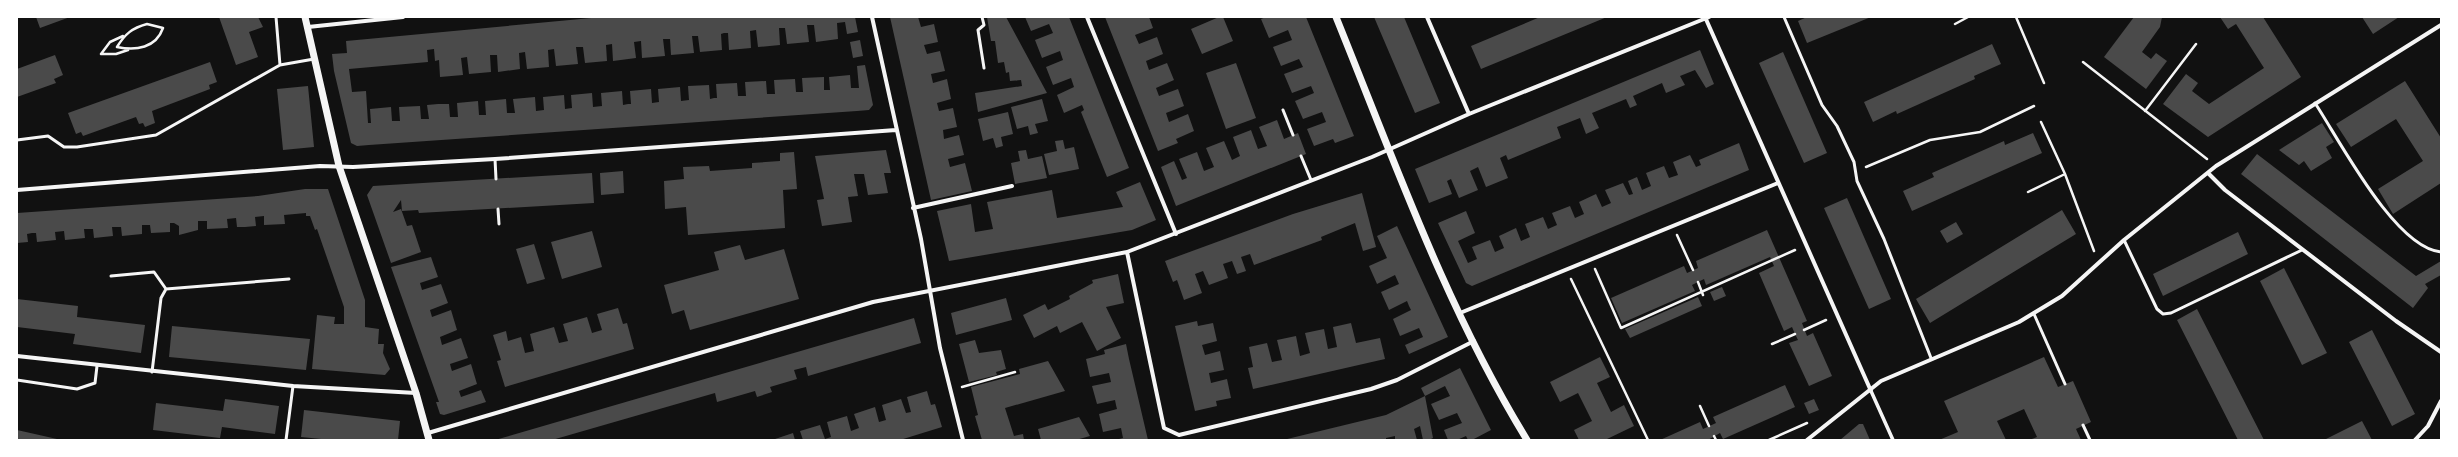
<svg xmlns="http://www.w3.org/2000/svg" width="2458" height="457" viewBox="0 0 2458 457" font-family="'Times New Roman',serif">
  <style>
    .building { fill: #4a4a4a }
    .lines { fill: none; stroke-linecap: round; stroke-linejoin: round }
    .path { stroke: #f5f5f5; stroke-width: 2.5 }
    .service { stroke: #f5f5f5; stroke-width: 3 }
    .pedestrian { stroke: #f5f5f5; stroke-width: 3.5 }
    .minor { stroke: #f5f5f5; stroke-width: 4 }
    .tertiary { stroke: #f5f5f5; stroke-width: 7 }
  </style>
  <rect width="100%" height="100%" fill="#111"/>
  <!-- building -->
  <path class="building" d="M36,17h34l-30,11z
    M219,17h39l5,10 -14,5 9,25 -22,8z
    M602,17h253l3,15 -11,2 -2,-12 -8,1 1,16 -22,3 -2,-17h-7l2,17 -22,2 -2,-16h-6l1,17 -22,2 -2,-17 -6,1 1,17 -22,2 -1,-17h-4l-3,1 1,16 -22,2 -2,-16h-6l2,17 -23,2 -1,-16h-7l2,17 -23,2 -1,-17 -7,1 2,16 -23,3 -1,-17 -6,1 1,16 -22,2 -2,-16h-7l2,17 -22,2 -2,-17 -6,1 1,17 -22,2 -2,-17 -6,1 1,16 -22,3 -1,-17h-7l1,17 -22,2 -2,-17 -6,1 2,17 -23,2 -1,-17 -4,1 -1,-12 -7,1 1,12 -79,7 3,23 14,-1 2,32h3l-1,-14 21,-2 1,14h8l-1,-14 21,-1 1,13h8l-2,-14 11,-1h11l1,13h8l-1,-14 21,-2 1,14h7l-1,-14 11,-1 10,-1 1,14h8l-2,-14 22,-2 1,14 8,-1 -1,-13 21,-2 1,14 7,-1 -1,-13 21,-2 1,14 9,-1 -1,-13 21,-2 1,14 5,-1h3l-1,-13 21,-2 1,14 7,-1 -1,-13 22,-2 1,14 8,-1 -1,-14 21,-1 1,14 4,-1h3l-1,-14 21,-1 1,13h8l-1,-14 21,-1 1,13h8l-1,-14 21,-1 1,13h7l-1,-14 22,-1v13h6l-1,-13 21,-2 1,13h8l-2,-22 8,-1 8,40 -4,5 -12,1 -488,34 -12,1 -6,-3 -17,-72 -2,-17 15,-1 -1,-12z
    M890,17h28l3,10 13,-3 4,18 -14,3 3,9 13,-3 5,20 -14,3 2,9 14,-4 4,20 -14,4 2,8 14,-3 4,19 -14,3 1,9 15,-4 5,20 -16,4 2,8 15,-4 7,28 -41,9z
    M987,17h19l41,76 -69,19 -3,-19 47,-7 -1,-6 -11,1 -1,-9 -3,1 -2,-11 -6,1 -3,-22h-4z
    M1025,17h44l60,151 -22,9 -26,-65 3,-2 -2,-5 -18,8 -7,-18 17,-8 -3,-9 -18,7 -7,-18 17,-7 -3,-9 -18,7 -7,-18 18,-7 -4,-9 -18,7z
    M1105,17h44l4,11 -18,7 4,9 18,-7 6,17 -17,7 3,9 18,-7 7,17 -18,8 3,8 19,-7 6,17 -18,7 3,9 19,-8 6,17 -18,8 2,4 -20,8z
    M1219,17h4l10,24 -31,13 -11,-25z
    M1266,17h40l48,119 -19,7 -2,-4 -19,7 -7,-17 19,-7 -4,-10 -19,7 -8,-18 19,-8 -3,-7 -19,7 -8,-19 19,-7 -4,-8 -18,7 -8,-19 19,-7 -4,-10 -19,8 -8,-19z
    M1374,17h30l36,86 -25,10z
    M1540,17h67l-126,52 -10,-23z
    M1807,17h64l-64,26 -9,-22z
    M2134,17h28l-2,10 -18,25 9,7 5,-6 11,8 -21,28 -42,-32z
    M2220,17h43l38,60 -93,60 -45,-33 23,-30 12,9 -6,8 17,13 55,-36 -28,-44 -8,5z
    M2362,17h37l-26,17z
    M860,40l3,16 -10,2 -3,-16z
    M1992,44l9,20 -27,12 1,3 -78,35 -1,-3 -23,11 -9,-20z
    M1700,50l14,34 -8,4 -11,-18 -15,6 5,9 -19,8 -4,-10 -29,13 4,9 -7,3 -4,-9 -34,14 7,15 -13,6 -6,-16 -23,9 4,11 -53,22 -2,-5 -6,3 8,20 -22,9 -8,-20 -8,4 8,19 -19,8 -8,-19 -4,2 5,13 -23,9 -14,-34z
    M1783,52l44,101 -23,10 -45,-100z
    M55,55l8,20 -9,4 2,4 -39,14v-28z
    M210,62l7,20 -8,3 1,4 -58,22 3,12 -10,4 -2,-4 -4,1 -3,-7 -53,19 -2,-4 -5,2 -8,-21z
    M1236,63l20,55 -30,11 -20,-56z
    M2405,81l36,57v45l-48,31 -15,-25 45,-28 -27,-42 -45,28 -15,-23z
    M308,86l6,61 -31,3 -6,-61z
    M1042,99l6,22 -13,3 3,9 -8,2 -2,-9 -11,3 -6,-22z
    M1008,112l5,22 -12,3 2,9 -7,2 -3,-10 -10,3 -5,-22z
    M1277,120l7,19 14,-6 8,21 -130,52 -15,-39 13,-6 8,19 5,-2 -8,-19 18,-7 7,19 10,-4 -8,-19 18,-7 8,19 8,-4 -7,-19 18,-7 7,19 9,-3 -8,-19z
    M2322,123l12,19 -8,5 6,11 -21,13 -7,-10 -5,4 -20,-15z
    M2033,133l9,20 -130,58 -9,-20 31,-14 -2,-4 72,-32 1,4z
    M1063,140l2,9 9,-2 5,22 -30,6 -5,-21 13,-3 -2,-10z
    M1739,143l10,27 -277,116 -6,-3 -28,-60 28,-12 9,22 -17,8 10,22 9,-4 -5,-12 18,-7 5,12 9,-4 -5,-12 17,-8 5,13 9,-4 -5,-13 18,-7 5,12 9,-4 -5,-12 18,-7 5,12 9,-4 -5,-12 17,-8 6,13 9,-4 -6,-13 18,-7 6,12 4,-1 -5,-13 9,-4 5,13 9,-4 -5,-13 18,-7 5,12 9,-3 -5,-13 17,-7 6,12 5,-2 -2,-5z
    M886,150l5,23h-7l4,20 -20,2 -4,-21h-10l4,22 -10,1 4,25 -30,4 -5,-26 7,-1 -9,-43z
    M1026,150l2,9 14,-3 5,22 -32,6 -4,-21 9,-2 -2,-10z
    M794,152l3,37 -14,1 2,38 -97,7 -2,-28 -21,2 -1,-28 20,-2 -1,-12 26,-1 1,5 42,-3v-5l28,-2v-8z
    M2257,154l159,122 25,-15v14l-16,9 3,4 -15,20 -172,-134z
    M623,171l1,22 -23,2 -1,-22z
    M592,173l2,30 -175,10 -1,-3 -16,1 -1,-11 -8,12 8,-3 6,17 5,-1 9,27 -30,11 -24,-68 6,-9z
    M1140,182l16,38 -24,10 -183,31 -12,-50 34,-7 4,28 18,-3 -6,-27 65,-12 5,28 66,-11 -7,-15z
    M305,189h23l37,111v27l14,2 -1,15h6l-1,9 7,16 -5,6 -73,-6 5,-54 18,2 -1,7h10v-17l-27,-78 -2,1 -5,-14h-4v-3l-22,2 1,9 -21,1v-9l-9,1 1,9 -11,1h-8l-1,-9 -9,1 1,9 -21,1v-8h-9v9l-19,5v-9l-5,-3h-4v9l-19,1 -1,-8h-8v9l-20,2 -1,-9h-9l1,9 -19,2 -1,-9h-9l1,9 -20,2 -1,-9 -9,1 1,8 -19,2 -1,-9h-4l-5,1 1,8 -11,1v-30l241,-17z
    M1362,193l14,54 -13,4 -8,-28 -34,14 1,3 -68,25 -4,-11 -9,3 5,14 -9,3 -5,-13 -9,3 5,14 -19,7 -6,-14 -8,3 7,19 -18,7 -7,-20 -4,2 -8,-21 128,-47z
    M1847,198l44,101 -22,10 -45,-101z
    M2062,210l14,24 -146,89 -14,-24z
    M1956,222l7,12 -16,9 -7,-12z
    M1397,226l51,111 -39,17 -4,-9 18,-8 -4,-9 -19,8 -7,-17 18,-9 -2,-4 -2,-5 -18,9 -8,-18 18,-8 -4,-9 -18,9 -8,-18 18,-8 -10,-22z
    M1767,230l40,91 -5,2 5,13 6,-3 19,43 -23,10 -20,-43 9,-3 -3,-6 -3,-7 -8,4 -25,-58 15,-7 -4,-9 -64,28 -2,-6 -12,6 3,6 -73,32 -11,-25 73,-32 3,7 11,-5 -2,-7z
    M592,231l10,36 -40,12 -11,-37z
    M2238,232l10,22 -85,42 -10,-22z
    M534,244l11,35 -18,5 -11,-35z
    M740,245l5,15 39,-11 15,50 -109,31 -6,-20 -12,4 -8,-29 55,-15 -5,-18z
    M431,257l7,20 -18,6 2,7 19,-6 7,19 -18,7 2,7 19,-7 6,20 -17,7 2,8 19,-7 7,20 -18,6 1,4 1,3 19,-7 6,20 -18,7 2,6 20,-7 5,12 -42,13 -4,-1 -4,-12h3l-48,-135z
    M2284,268l43,85 -25,12 -42,-84z
    M1118,274l6,29 -18,4 15,31 -24,13 -15,-29 -22,11 -3,-7 -23,12 -11,-23 22,-11 3,6 22,-11 -1,-3 24,-13 -1,-3z
    M1722,287l4,9 -12,5 -4,-9z
    M1698,297l4,9 -72,32 -5,-9z
    M1006,298l6,22 -56,15 -5,-22z
    M17,299l61,7 -1,11 68,8 -4,28 -68,-9 2,-10 -58,-7z
    M618,308l5,16 4,-1 7,26 -129,38 -8,-26 4,-1 -8,-25 13,-4 2,10 13,-4 4,16 9,-2 -4,-17 24,-7 5,16 9,-2 -5,-17 24,-7 5,16 10,-3 -5,-16z
    M2197,309l67,131h-26l-61,-120z
    M914,318l7,25 -113,33 -2,-9 -12,3 3,9 -27,8 2,5 -15,5 -2,-6 -38,11 -2,-9 -163,47h-57z
    M1197,321l1,5 15,-3 4,18 -15,4 3,10 15,-4 4,19 -15,3 2,10 16,-4 4,19 -15,3 1,5 -22,5 -20,-85z
    M1351,323l5,20 24,-5 5,21 -132,30 -5,-21 5,-1 -4,-20 18,-4 5,19 10,-2 -5,-20 19,-4 4,20 10,-3 -5,-20 19,-4 4,20 9,-2 -4,-20z
    M172,326l138,13 -4,31 -137,-13z
    M2372,330l43,84 -23,12 -43,-84z
    M975,340l4,13 22,-3 5,19 -10,3 1,3 -28,7 -10,-38z
    M1126,344l3,15 19,81h-33l8,-2 -2,-10 -18,4 -4,-18 18,-5 -1,-4 -1,-5 -18,4 -5,-18 19,-4 -2,-9 -19,4 -4,-18 19,-5 -1,-4z
    M1600,357l10,20 -13,6 14,29 13,-7 10,21 -29,14h-26l-5,-10 18,-9 -14,-28 -18,9 -10,-20z
    M2044,357l14,30 15,-6 18,41 -15,7 5,11h-52l8,-3 -13,-28 -27,12 9,19h-67l19,-8 -14,-31z
    M1048,361l17,30 -60,17 9,28 9,-2 1,6h-42l-7,-24 3,-1 -7,-28 49,-13 -1,-5z
    M1460,368l31,62 -19,10h-4l-2,-4 -9,4h-9l-4,-10 18,-7 -5,-10 -18,7 -8,-16 19,-8 -5,-10 -20,10 -4,-8z
    M1785,385l10,22 -72,32 -3,-6 -12,7h-48l40,-18 3,7 13,-6 -3,-6z
    M927,391l4,14 4,-1 7,23 -42,13h-97l-3,-9 20,-6 5,14 6,-2 -4,-15 20,-6 4,15 8,-3 -5,-14 21,-7 4,15 7,-2 -4,-15 19,-6 5,14 5,-1 -4,-15z
    M1425,396l8,42 -4,2h-6l-3,-14 -6,3 3,11h-22v-4l-9,2v2h-103l103,-25z
    M225,399l54,7 -4,28 -53,-7 -2,11 -67,-8 3,-27 67,8z
    M1814,399l5,11 -10,4 -5,-11z
    M304,410l96,11 -2,19h-67l-30,-3z
    M1079,417l11,19 -14,4h-35l-3,-11z
    M2362,421l10,19h-48z
    M1859,424h4l7,16h-30z
    M17,430l40,9v1h-40z
    M793,433l2,7h-23z"/>
  <g class="lines">
    <!-- path -->
    <path class="path" d="M2016,17l28,66
      M147,24l16,4c-7,20 -27,23 -46,19 8,-13 15,-19 30,-23z
      M1955,24l13,-7
      M123,36l-13,6 -9,12h15l12,-4
      M2083,62l124,97
      M2145,111l51,-67
      M2041,122l24,52 29,77
      M1866,167l64,-27 50,-8 54,-26
      M2028,192l37,-18
      M1677,235l16,35
      M1595,269l26,59 174,-78
      M1571,279l77,161
      M1698,282l5,13
      M1804,330l22,-10
      M1772,344l23,-10
      M962,387l53,-15
      M1700,406l9,20
      M1714,436l2,4
      M1769,440l38,-17"/>
    <!-- service -->
    <path class="service" d="M276,17l4,48
      M982,17l2,8 -6,5 6,38
      M1784,17l38,88 15,21 17,36 3,19 27,58 47,119
      M2315,103c25,38 80,145 126,149
      M1283,110l10,25
      M17,140l31,-4 16,11h13l79,-12 124,-70 34,-6
      M1301,156l10,24
      M495,159l1,20
      M498,209l1,15
      M2124,240l33,69 6,5 8,-1 131,-63
      M111,276l43,-4 12,17 -5,9 -9,74
      M166,289l123,-10
      M2034,314l31,70
      M17,380l60,9 18,-6 2,-17
      M2083,425l7,15
      M286,440l7,-54"/>
    <!-- pedestrian -->
    <path class="pedestrian" d="M1871,391l22,49"/>
    <!-- minor -->
    <path class="minor" d="M872,17l49,222 19,109 23,92
      M1087,17l89,217
      M1427,17l42,97
      M1705,17l166,374
      M308,27l95,-10
      M2209,174l16,16 171,131 45,31
      M17,190l303,-24 33,1 142,-8 401,-29
      M913,208l99,-22
      M1127,252l37,176 15,7 192,-46 26,-9 77,-39
      M1460,313l318,-130
      M17,356l276,30 123,7
      M428,433l445,-131 254,-50 245,-95 97,-43 240,-97
      M1807,440l74,-59 138,-59 43,-26 62,-56 92,-74 225,-141
      M2415,440l13,-14 13,-25"/>
    <!-- tertiary -->
    <path class="tertiary" d="M305,17l34,149 77,227 13,47
      M1336,17c58,143 110,291 191,423"/>
  </g>
  <!-- border -->
  <rect width="2458" height="457" fill="none" stroke="#ffffff" stroke-width="36"/>
</svg>
